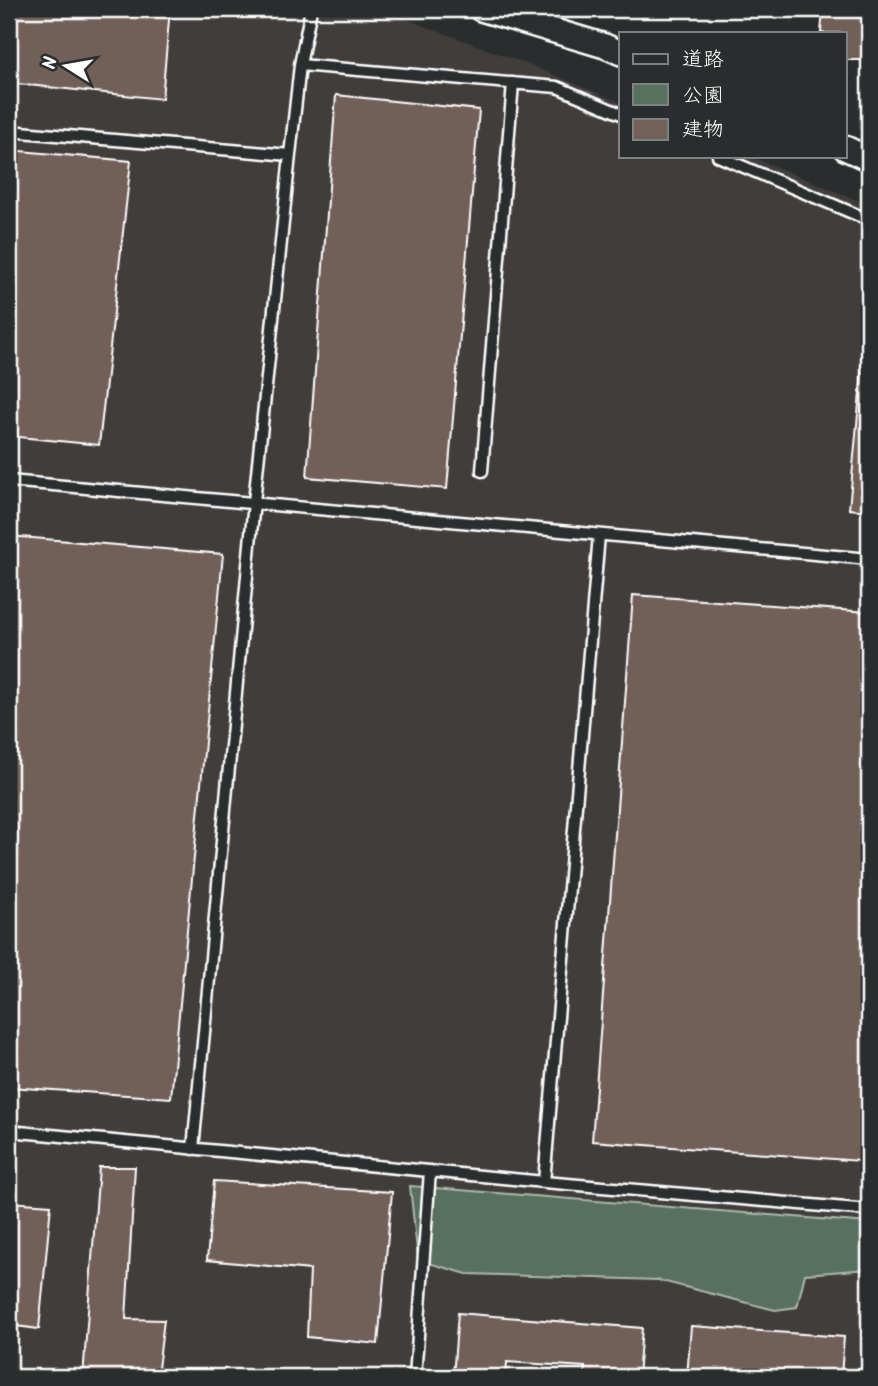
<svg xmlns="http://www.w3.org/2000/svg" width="878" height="1386" viewBox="0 0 878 1386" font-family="Kalam,'Klee One',sans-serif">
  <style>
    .built { fill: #403c3b }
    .green { fill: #58705e; stroke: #acb8ae; stroke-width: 2 }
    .building { fill: #726059; stroke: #fff; stroke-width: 2 }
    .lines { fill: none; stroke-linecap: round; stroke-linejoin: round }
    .service-casing { stroke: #fff; stroke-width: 15 }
    .tertiary-casing { stroke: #fff; stroke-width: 28 }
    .service { stroke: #2a2d2e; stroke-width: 10 }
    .tertiary { stroke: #2a2d2e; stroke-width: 23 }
  </style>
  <rect width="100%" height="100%" fill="#2a2d2e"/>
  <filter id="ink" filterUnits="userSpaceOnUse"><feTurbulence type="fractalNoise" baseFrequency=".0143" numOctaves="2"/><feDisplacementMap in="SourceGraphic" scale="14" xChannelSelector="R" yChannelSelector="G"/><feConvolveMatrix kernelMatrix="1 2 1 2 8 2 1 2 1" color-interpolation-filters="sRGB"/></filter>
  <g filter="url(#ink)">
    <!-- built -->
    <path class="built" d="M9,9h370l156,58 86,36v53h129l119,49v1172h-860z"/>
    <!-- green -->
    <path class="green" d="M410,1186l459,37v46l-64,5 -8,33 -22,3 -117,-30 -191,-6 -49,-14z"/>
    <!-- building -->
    <path class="building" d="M9,9h161l-8,90 -153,-16z
      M823,9h46v51h-24v-27h-24z
      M336,95l143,15 -32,379 -140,-12z
      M9,150l122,11 -32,284 -90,-9z
      M869,297v214l-20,-2z
      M9,536l214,18 -52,544 -162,-11z
      M633,595l236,17v428l-9,121 -268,-20z
      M99,1167h36l-9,152 38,1 -7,57h-74z
      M214,1181l178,11 -14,152 -71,-7 3,-67 -103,-10z
      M9,1202l42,3 -12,124 -30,-4z
      M458,1313l184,15 -4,49h-53v-10l-78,-5 -1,15h-53z
      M691,1326l153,11 -3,40h-154z"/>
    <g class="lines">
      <defs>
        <path id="service" d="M300,65l257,22 64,27
          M9,131l281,24
          M718,156l151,64
          M482,471l31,-388
          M9,481l860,78
          M9,1131l535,51 325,28
          M193,1149l61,-647 36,-347 10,-90 11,-56
          M544,1182l55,-647
          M415,1377l15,-206"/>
        <path id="tertiary" d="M481,9l124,37 16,7
          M845,148l24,11"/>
      </defs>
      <!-- service casing -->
      <use href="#service" class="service-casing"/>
      <!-- tertiary casing -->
      <use href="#tertiary" class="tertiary-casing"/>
      <!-- service -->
      <use href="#service" class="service"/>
      <!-- tertiary -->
      <use href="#tertiary" class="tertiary"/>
    </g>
  </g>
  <!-- margin -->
  <rect width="878" height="1386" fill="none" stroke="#2a2d2e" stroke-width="35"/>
  <rect x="18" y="18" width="843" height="1351" fill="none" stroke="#fff" stroke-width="2.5" filter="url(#ink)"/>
  <!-- legend -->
  <rect x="619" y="32" width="228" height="126" fill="#2a2d2e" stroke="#7f8182" stroke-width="2"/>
  <rect x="633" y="54" width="35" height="10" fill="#2a2d2e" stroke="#7f8182" stroke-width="2"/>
  <text x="682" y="66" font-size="21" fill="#ffffff">道路</text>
  <rect x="633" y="84" width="35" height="21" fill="#58705e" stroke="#7f8182" stroke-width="2"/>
  <text x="682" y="102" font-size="21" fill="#ffffff">公園</text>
  <rect x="633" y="119" width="35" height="21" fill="#726059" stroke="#7f8182" stroke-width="2"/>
  <text x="682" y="136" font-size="21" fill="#ffffff">建物</text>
  <!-- north arrow -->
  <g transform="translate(66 66) rotate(281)" stroke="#2a2d2e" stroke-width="5" paint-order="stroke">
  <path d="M0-5L12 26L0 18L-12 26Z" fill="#ffffff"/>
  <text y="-10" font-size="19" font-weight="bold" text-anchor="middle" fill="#ffffff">N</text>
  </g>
</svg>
